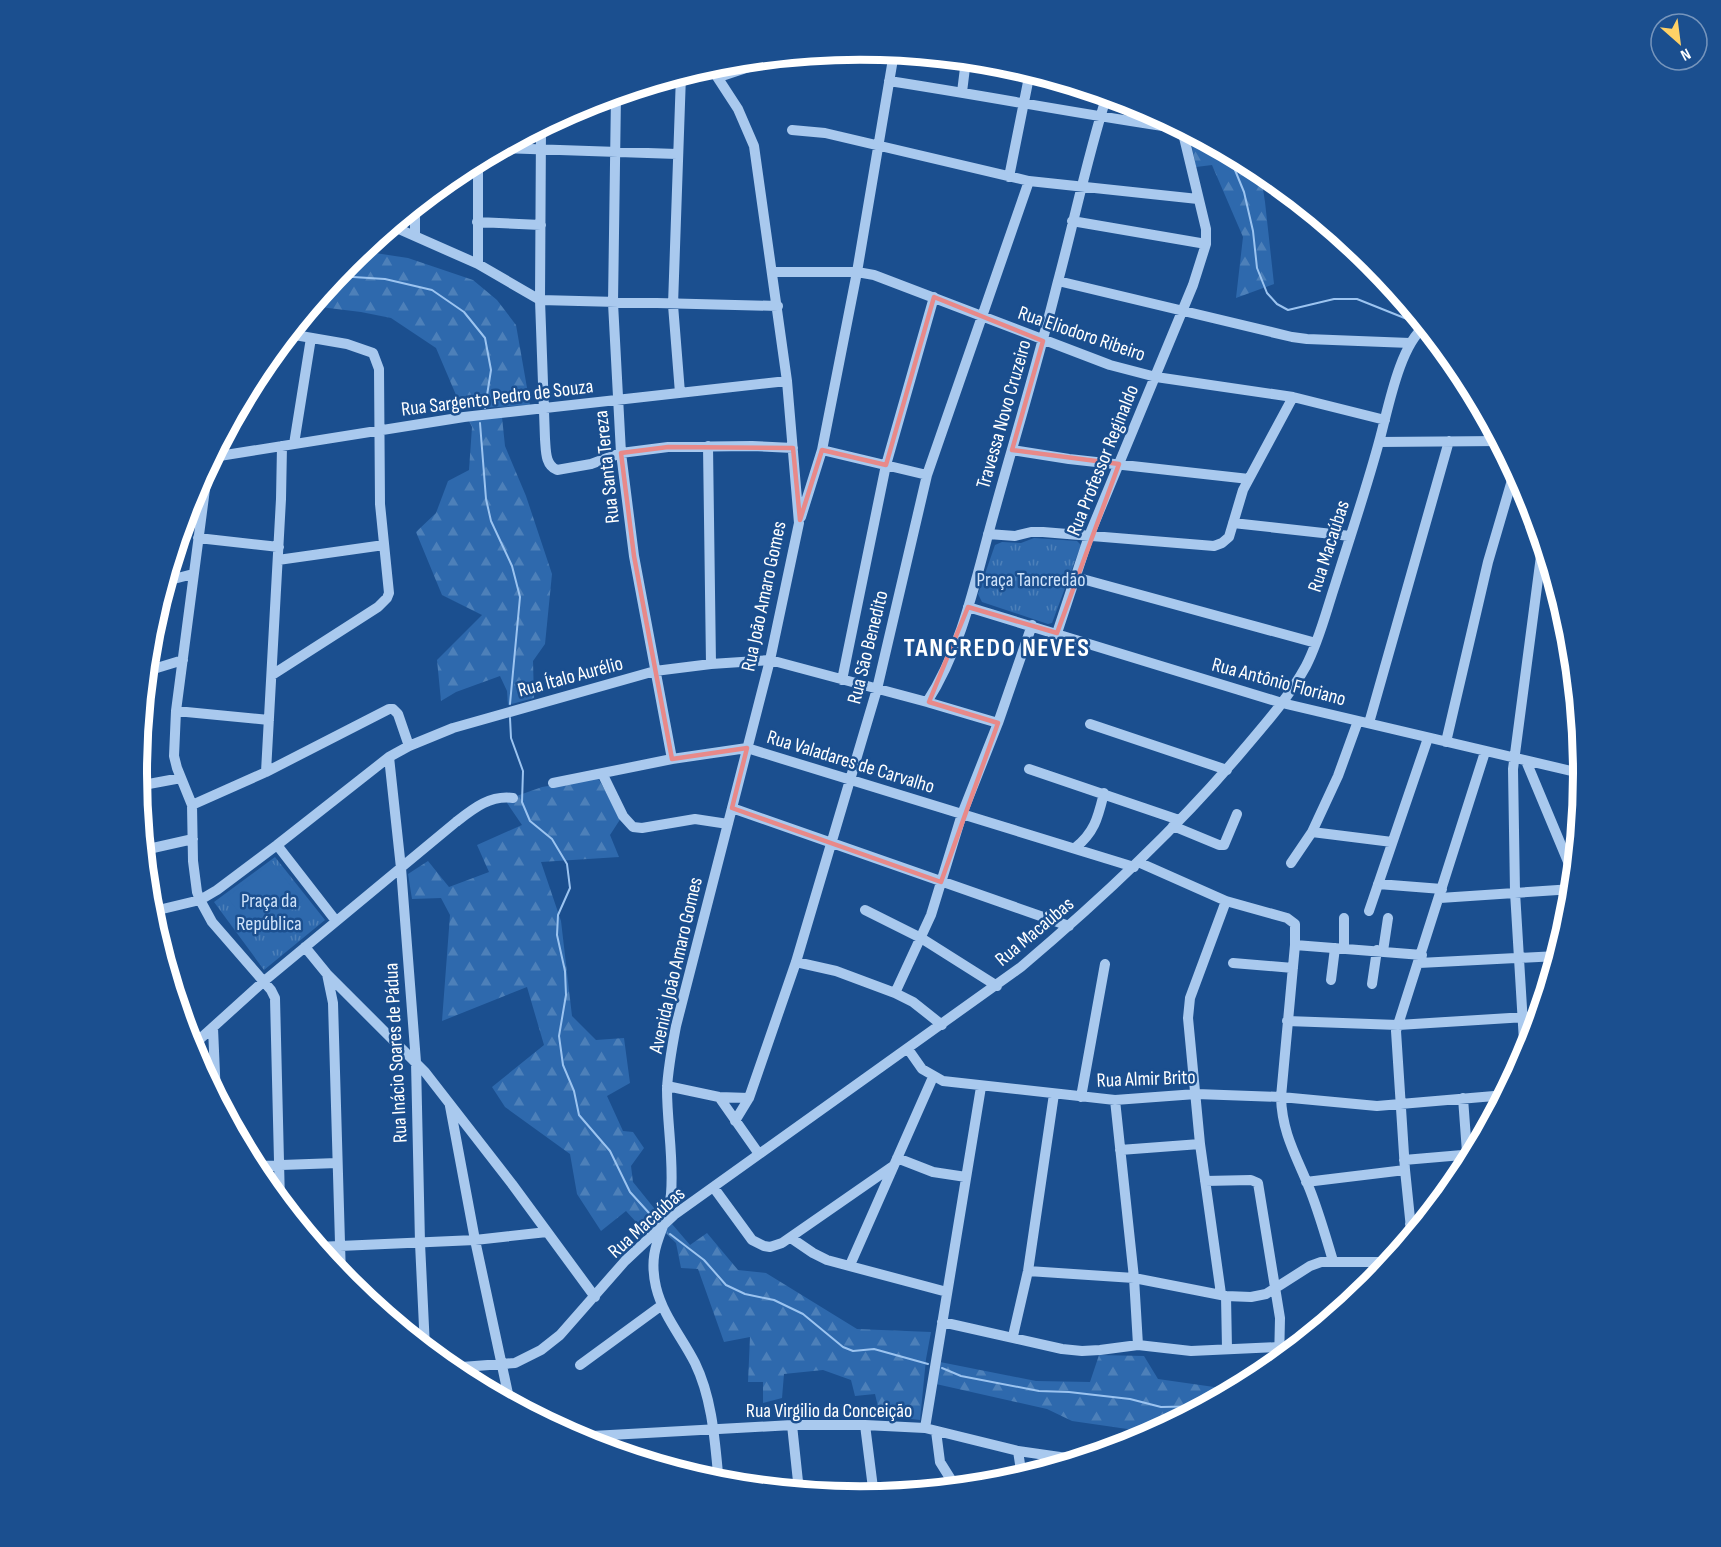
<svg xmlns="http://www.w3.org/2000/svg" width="1721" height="1547" viewBox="0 0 1721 1547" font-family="'Sofia Sans Condensed',sans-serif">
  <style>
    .grass { fill: url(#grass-tufts) }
    .forest { fill: url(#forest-firs) }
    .garden { fill: #2e69ad }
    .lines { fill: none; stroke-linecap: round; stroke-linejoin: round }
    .stream { stroke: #9cc4f0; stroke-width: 2 }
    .minor { stroke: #a9c9ee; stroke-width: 10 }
    .marked { fill: none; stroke: #e88989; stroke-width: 4.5; stroke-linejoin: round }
    .labels { text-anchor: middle; stroke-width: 5; stroke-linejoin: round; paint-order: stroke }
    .street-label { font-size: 20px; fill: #fff; stroke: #1b4f8f }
    .park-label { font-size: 20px; fill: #cfe3fa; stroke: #1b4f8f }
    .district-label { font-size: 26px; font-weight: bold; letter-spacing: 1.5px; fill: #fff; stroke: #1b4f8f }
    .rim { fill: none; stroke: #fff; stroke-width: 8 }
  </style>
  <defs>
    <pattern id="grass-tufts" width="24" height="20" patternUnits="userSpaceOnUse" patternTransform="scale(1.5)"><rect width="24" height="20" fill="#2e69ad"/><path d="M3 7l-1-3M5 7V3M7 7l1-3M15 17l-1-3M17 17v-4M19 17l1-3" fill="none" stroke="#4d80b9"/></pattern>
    <pattern id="forest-firs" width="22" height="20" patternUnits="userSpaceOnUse" patternTransform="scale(1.5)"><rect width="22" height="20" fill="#2e69ad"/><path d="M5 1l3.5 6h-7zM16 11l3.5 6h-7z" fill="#4d80b9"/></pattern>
  </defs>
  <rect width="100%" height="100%" fill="#1b4f8f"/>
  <!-- grass -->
  <path class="grass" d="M1034,538l43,3 4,4 -29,78 -4,1 -66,-22 -4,-8 17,-49 7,-3 19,1z
    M275,857l50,63 -61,50 -50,-68z"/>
  <!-- forest -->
  <path class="forest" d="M1189,132l71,38 5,32 9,82 -38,14 7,-61 -31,-72 -16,2z
    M362,251l46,7 65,22 24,20 19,25 14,80 -68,4 -26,-61 -45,-30 -30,-6 -49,-6 37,-45z
    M502,417l3,29 21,50 26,78 -7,70 -12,17 1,37 -26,7 -1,-14 -7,-15 -44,16 -15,9 -4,-41 45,-45 -40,-20 -26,-63 20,-19 12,-32 21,-11 3,-43 -3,-6z
    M598,778l23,40 -11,17 9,22 -78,5 20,59 11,95 24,24 28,-2 6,45 -23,13 16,35 10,1 11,16 -13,18 2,16 25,31 -1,12 -9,10 -22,-24 -25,20 -24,-37 -7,-40 -65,-47 -13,-20 52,-42 -17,-58 -85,34 8,-106 -9,-17 -29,1 -4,-25 20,-13 21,26 40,-15 -12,-27 45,-20 -17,-25 37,-13z
    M672,1224l18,21 17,-12 31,37 28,3 91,56 74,3 -5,27 -6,61 -40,-5 -5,-21 -20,2 -4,-16 -28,-10 -39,4 -2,24 -19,5v-21h-15l2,-45 -26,5 -26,-73 -17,-1 -5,-25 -12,-12z
    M1099,1355l45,1 14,23 77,11 -80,43 -83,-12 -25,-12 -111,-25 4,-22 96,19 54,1z"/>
  <!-- garden -->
  <path class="garden" d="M272,862l31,39 -45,35 -31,-39z"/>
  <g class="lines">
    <!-- stream -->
    <path class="stream" d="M1228,153l16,39 9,39 4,37 10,25 10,11 11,6 46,-11h23l60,24
      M337,276l48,3 47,11 32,22 21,26 6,32 -6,38
      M480,423l6,76 5,22 21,45 8,31 -10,107
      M510,718l1,20 12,33 -1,31 8,19 22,18 15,25 3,24 -12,27 -1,20 8,36 1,24 -7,41 4,29 11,26 5,24 31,36 20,41 29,32
      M670,1234l34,26 22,25 19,9 29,6 29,14 40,33 10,4 21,-2 54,15
      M942,1368l19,8 78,15 30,1 61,7 31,8 45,-1"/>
    <!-- minor -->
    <path class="minor" d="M710,66l28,43 16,37 33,235 12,142 -29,137 -94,366c-4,21 -8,42 -9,63 0,35 7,70 4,105 -3,37 -25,49 -15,93 7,29 26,50 39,76 18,37 20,81 24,121
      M719,77l57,-19
      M889,81c98,15 195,34 293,48
      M962,92l4,-32
      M616,95l-3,208 8,150 13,103 38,203
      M541,127l-1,173 5,139c1,12 0,26 12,31l34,-6 30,-11 47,-6 84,-1 41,2
      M792,130l33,3 204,48 169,18
      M502,148l175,6
      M1009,177l21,-105
      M1072,221l134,23
      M477,222l64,3
      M392,226l86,38 62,36 238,6
      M415,235v-28
      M478,264v-103
      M773,272h84l17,3 236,90 46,12 137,20 92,23
      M1058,281l234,56 15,2 103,4
      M680,393l-7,-88 8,-230
      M1379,442l121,-1
      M294,444l17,-106
      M708,446l3,218
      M822,450l105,25
      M1012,450l57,9 180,20
      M213,457l251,-40 323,-36
      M208,466l-32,245 -2,45 3,12 15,37 1,56 4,31 3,8 12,22 59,68 4,8 5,204
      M801,517l21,-67 35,-178 37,-219
      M1233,523l117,13
      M988,534l27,2 16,-4h12l171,14 8,-3 7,-6 14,-47 50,-93
      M198,538l81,9
      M278,560l106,-15
      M1075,577l241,66
      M166,581l27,-7
      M968,607l314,96 302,71
      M1057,633l32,-97 104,-251 13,-41v-15l-24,-100
      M147,671l36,-11
      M272,675l106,-68 9,-9 2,-5 -9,-89 -1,-135 -6,-16 -26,-9 -58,-10
      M842,680l44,-215 48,-168
      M927,702c36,-56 49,-125 67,-189 21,-76 44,-151 63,-228 17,-63 30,-127 50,-190
      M176,711l93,9
      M1369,723l80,-282
      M1090,724l137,46
      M1446,742l42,-180 27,-92
      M389,757l12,111 15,194 4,181 5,105
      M1526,761l48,115
      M1029,769l150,51
      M266,772l15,-273 1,-53
      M602,773l21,43 10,11 9,1 53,-9 33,5
      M553,783l119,-24 75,-11 387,119
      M138,786l43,-8
      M192,805l74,-33 123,-63h4l5,5 11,32
      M732,808l337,118
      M1173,826l46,19h5l13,-31
      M1312,832l80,10
      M277,845l59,76
      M1075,848c20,-16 23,-31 29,-55
      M144,850l49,-11
      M1138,862l88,39 61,17 8,6v21l-14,152c1,37 16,60 29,93 9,23 16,47 23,71
      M1291,863l21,-31 26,-56 20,-55
      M1378,884l64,5
      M1440,898l133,-9
      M865,910l56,28 76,48
      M1369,911l59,-173
      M150,912l50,-12 17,-10 60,-45 112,-88 20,-11 44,-18 202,-57 56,-7 59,-4 157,42 71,21
      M1295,945l127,10
      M305,947l22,27 98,98 87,112 83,113
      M1344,948v-30
      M1383,951l5,-33
      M796,962l40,9 59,22 18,9 29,23
      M1233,963l60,5
      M1419,963l139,-7
      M327,974l6,29 8,274
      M1331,980l4,-32
      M1372,984l5,-34
      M895,993l36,-78 31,-101 36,-91 34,-98
      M1287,1021l111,4 142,-9
      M213,1028l3,69
      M191,1047l72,-65 193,-160c18,-14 34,-27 57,-24
      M908,1049l14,20 21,12 172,19 81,-6 85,3 96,9 129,-11
      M1525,1058l-10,-166 -2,-123 30,-228
      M667,1086l52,11 30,1
      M719,1097l40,57
      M1081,1097l24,-133
      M1463,1098l5,68
      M1115,1100l19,178 4,67
      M450,1106l25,134 35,163
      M735,1121l14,-23 47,-136 81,-273 50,-214 102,-294
      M1120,1150l80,-6
      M897,1158l36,14 33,5
      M1404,1160l70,-6
      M253,1166l84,-3
      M1205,1181l46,-1 7,3 22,135 -1,44
      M1306,1182l99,-12
      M714,1188l38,52 12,6 6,1 12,-4 111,-77
      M1410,1224l14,-1
      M791,1238l22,15 14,7 120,32
      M1412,1238l-7,-68 -9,-139 89,-279
      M317,1247l158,-7 72,-8
      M850,1265l83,-188
      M1028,1271l106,7 92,18 25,1 15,-3 44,-28 11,-4h71
      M1221,1294l-21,-150 -12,-126 2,-20 36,-97
      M1226,1296l1,53
      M942,1322l120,27 20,2 18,-1 38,-5 53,6 88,-4
      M1013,1336l15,-65 26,-177
      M580,1365l82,-60
      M449,1368l66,-5 26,-13 19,-15 65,-74 49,-46 347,-248c79,-67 156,-138 223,-218 23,-27 45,-52 62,-83 13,-25 20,-54 29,-81 15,-48 31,-95 44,-143 9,-32 20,-96 46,-116
      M792,1425l7,66
      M865,1425l9,71
      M925,1428l56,-341
      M936,1431l4,31 10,16 3,10
      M574,1437l218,-12h73l60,3 93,23 63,9
      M1018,1451l4,26"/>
  </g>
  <!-- marked area -->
  <path class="marked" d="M934,297l109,44 -31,109 107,14 -62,169 -89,-26 -39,95 69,21 -57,159 -209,-74 15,-60 -75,11 -38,-203 -13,-103 47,-6 125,1 7,72 22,-70 64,15z"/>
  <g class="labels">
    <!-- street labels -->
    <g class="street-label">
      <text transform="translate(1082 333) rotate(19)" y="7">Rua Eliodoro Ribeiro</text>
      <text transform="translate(497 397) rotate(-7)" y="7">Rua Sargento Pedro de Souza</text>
      <text transform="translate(1003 414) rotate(-74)" y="7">Travessa Novo Cruzeiro</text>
      <text transform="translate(1102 460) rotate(-68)" y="7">Rua Professor Reginaldo</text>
      <text transform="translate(606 467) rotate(-96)" y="7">Rua Santa Tereza</text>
      <text transform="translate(1328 546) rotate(-72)" y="7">Rua Macaúbas</text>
      <text transform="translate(763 596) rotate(-78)" y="7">Rua João Amaro Gomes</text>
      <text transform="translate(867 647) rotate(-76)" y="7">Rua São Benedito</text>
      <text transform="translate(570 676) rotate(-15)" y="7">Rua Ítalo Aurélio</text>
      <text transform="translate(1279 681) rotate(15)" y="7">Rua Antônio Floriano</text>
      <text transform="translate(851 761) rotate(17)" y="7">Rua Valadares de Carvalho</text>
      <text transform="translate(1034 931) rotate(-40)" y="7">Rua Macaúbas</text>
      <text transform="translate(675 965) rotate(-77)" y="7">Avenida João Amaro Gomes</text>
      <text transform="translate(395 1053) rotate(-93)" y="7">Rua Inácio Soares de Pádua</text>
      <text transform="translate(1146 1078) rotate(-2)" y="7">Rua Almir Brito</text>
      <text transform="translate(646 1222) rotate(-42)" y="7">Rua Macaúbas</text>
      <text x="829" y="1417">Rua Virgilio da Conceição</text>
    </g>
    <!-- park labels -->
    <g class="park-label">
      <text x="1031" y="586">Praça Tancredão</text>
      <text x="269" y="907">Praça da<tspan x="269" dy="23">República</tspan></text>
    </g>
    <!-- district labels -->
    <g class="district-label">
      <text x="997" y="656">TANCREDO NEVES</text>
    </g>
  </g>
  <!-- crop -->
  <path d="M0 0H1721V1547H0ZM147 773a713 713 0 1 1 1426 0a713 713 0 1 1-1426 0Z" fill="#1b4f8f" fill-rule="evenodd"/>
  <path class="rim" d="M147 773a713 713 0 1 1 1426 0a713 713 0 1 1-1426 0Z"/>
  <!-- north arrow -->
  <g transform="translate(1679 42) rotate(152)"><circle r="28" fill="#1b4f8f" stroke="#7695bc" stroke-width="1.5"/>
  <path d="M0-4.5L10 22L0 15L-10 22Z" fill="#ffd166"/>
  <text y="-9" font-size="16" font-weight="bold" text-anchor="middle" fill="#ffffff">N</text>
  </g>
</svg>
